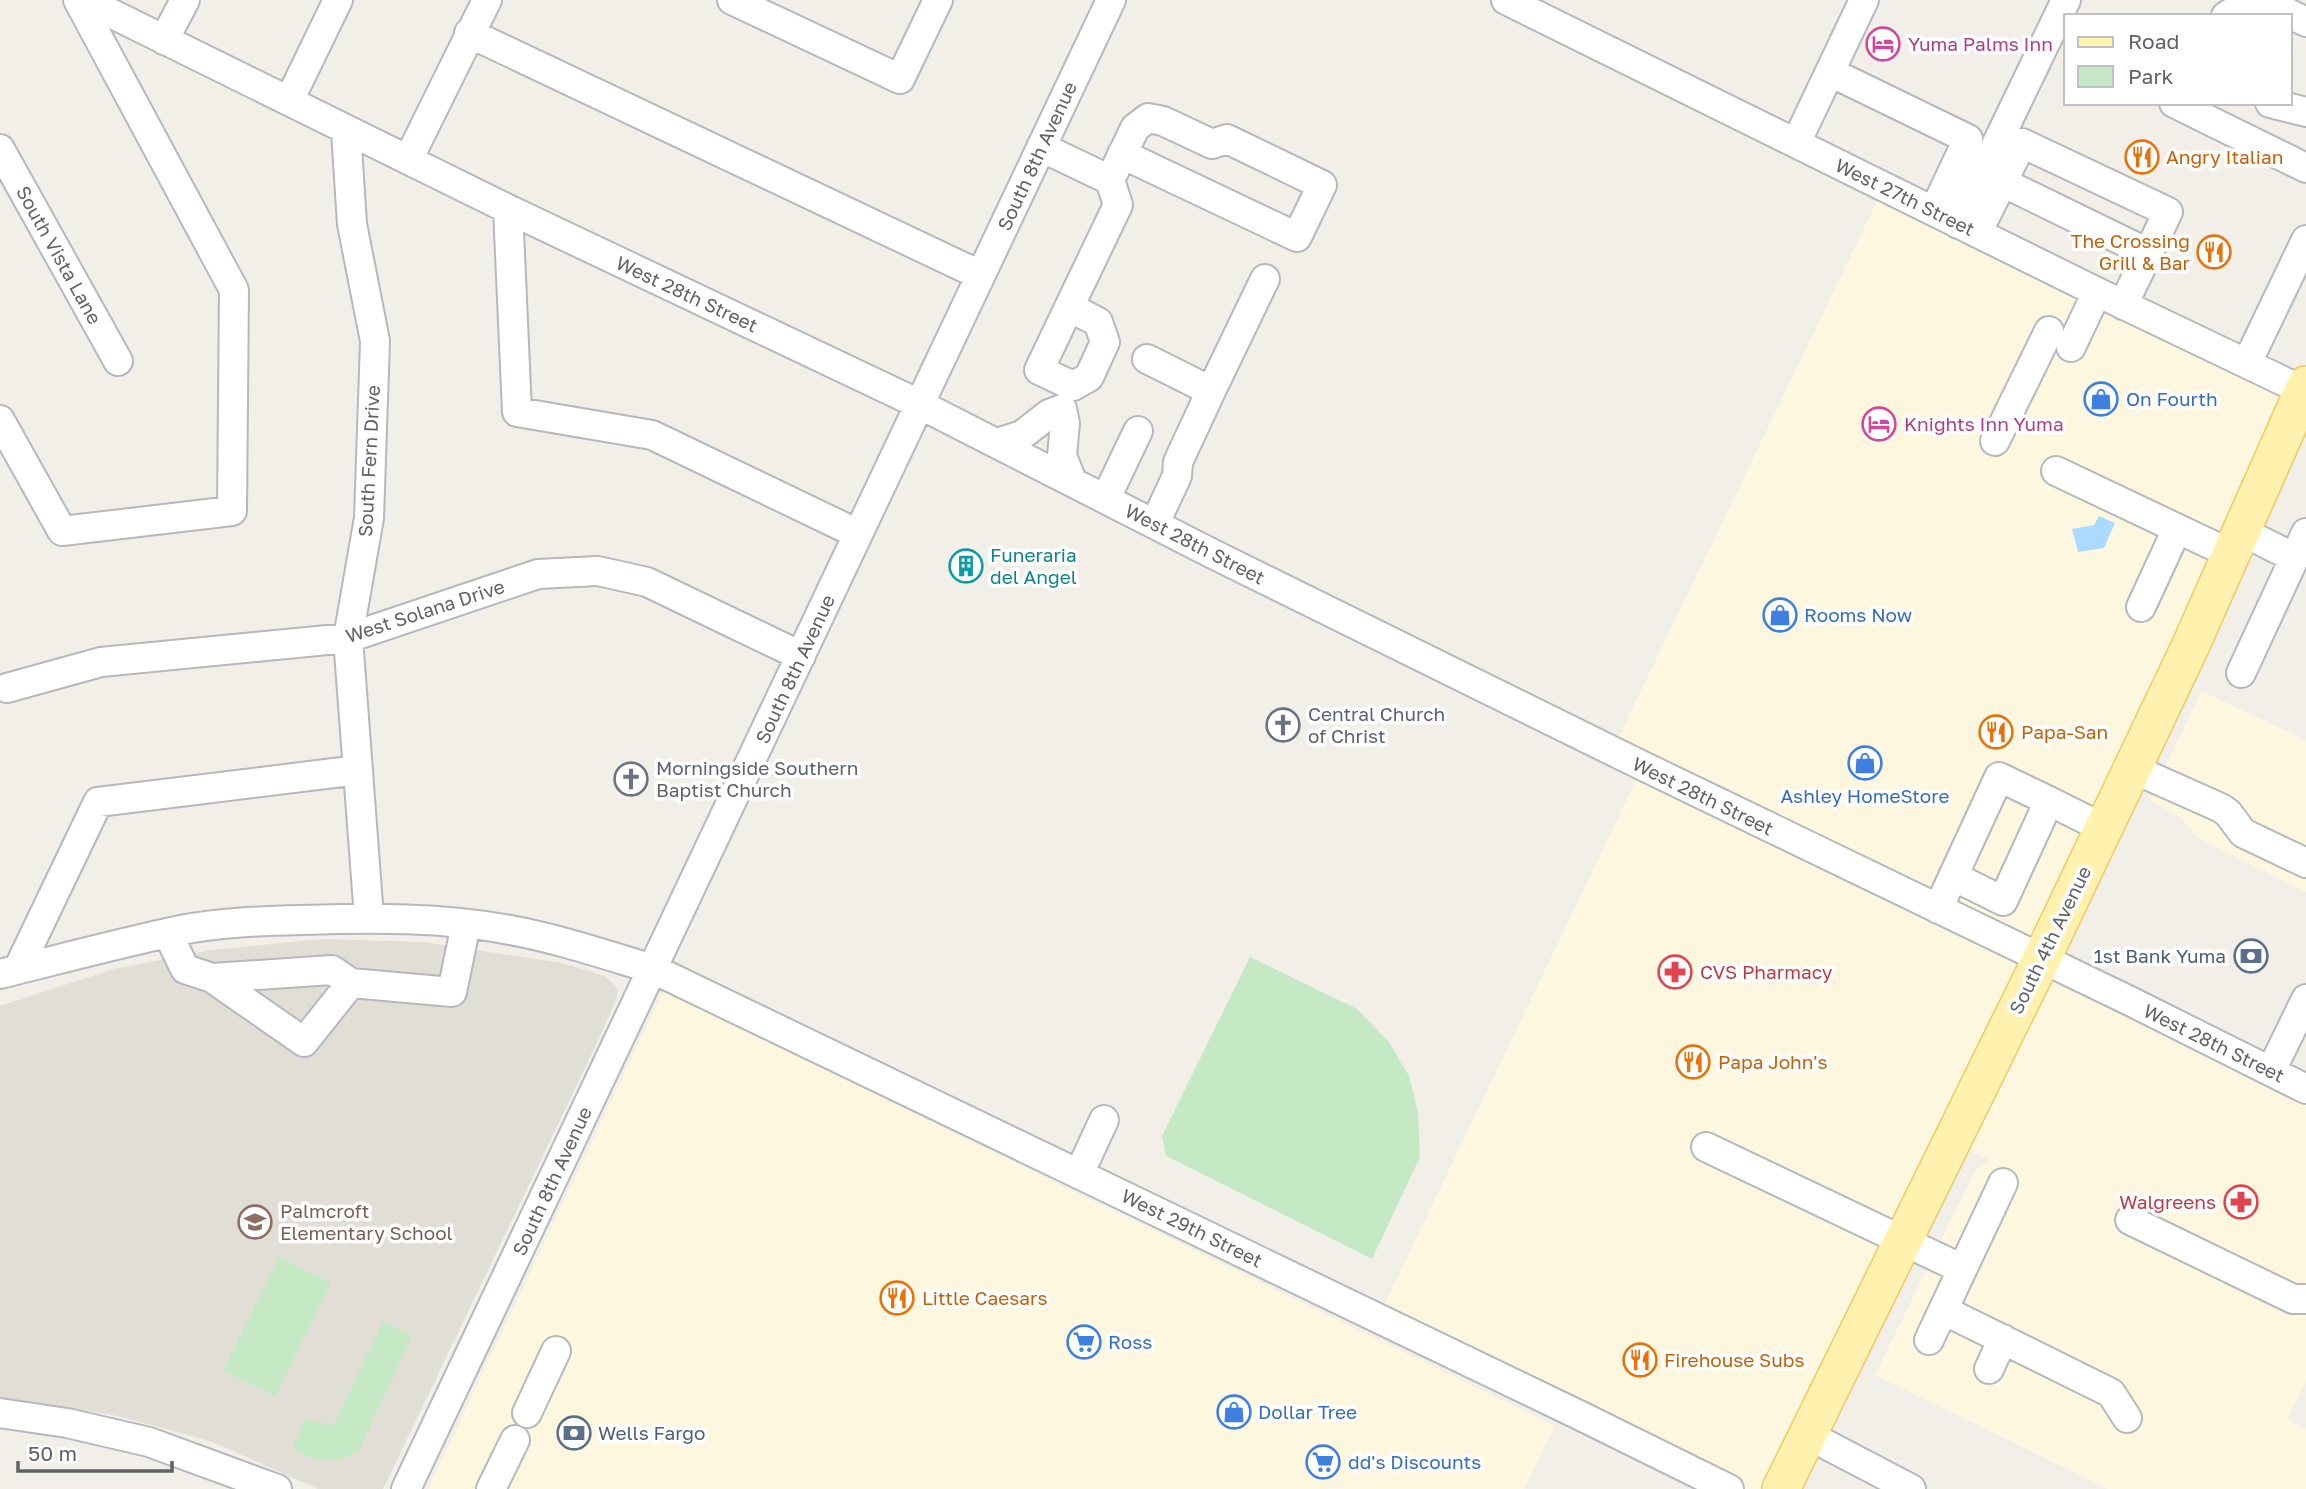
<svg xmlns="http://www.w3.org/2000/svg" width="2306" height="1489" viewBox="0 0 2306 1489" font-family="'Golos Text',sans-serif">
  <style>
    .commercial { fill: #fef7e0 }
    .education { fill: #e1ded6 }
    .green { fill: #c5e8c5 }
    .water { fill: #aadaff }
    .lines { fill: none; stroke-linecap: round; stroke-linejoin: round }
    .minor-casing { stroke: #b5b8bc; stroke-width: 32 }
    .major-casing { stroke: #f2c960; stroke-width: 40 }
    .minor { stroke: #fff; stroke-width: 28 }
    .major { stroke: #fff2af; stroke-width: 37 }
    .labels { text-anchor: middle; stroke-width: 7; stroke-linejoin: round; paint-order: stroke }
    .hotel-label { font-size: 19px; fill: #b23c85; stroke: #fff; text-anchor: start }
    .street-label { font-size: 19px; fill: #5f6368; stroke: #fff }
    .food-label { font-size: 19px; fill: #c56008; stroke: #fff; text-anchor: start }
    .shop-label { font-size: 19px; fill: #366cbe; stroke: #fff; text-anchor: start }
    .culture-label { font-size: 19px; fill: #0d838f; stroke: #fff; text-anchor: start }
    .worship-label { font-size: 19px; fill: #5b616d; stroke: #fff; text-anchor: start }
    .service-label { font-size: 19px; fill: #4e5e75; stroke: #fff; text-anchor: end }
    .health-label { font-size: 19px; fill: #be3a42; stroke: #fff; text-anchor: start }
    .education-label { font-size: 19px; fill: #785e54; stroke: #fff; text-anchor: start }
  </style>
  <rect width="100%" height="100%" fill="#f1efe8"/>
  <!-- commercial -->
  <path class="commercial" d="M1884,187l419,204 -261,567 264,131v293l-19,37 19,10v60h-198l-233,-114 101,-206 14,-9 -37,-19 -172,348h-52l-351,-171 265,-552 -31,-15z
    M2201,691l105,49v152l-110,-55 -14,-19 -32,-17z
    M663,991l892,435 -31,63h-1096z"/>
  <!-- education -->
  <path class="education" d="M321,939l102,3 139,21 43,13 10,10 2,4v8l-22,49 -212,442h-65l-105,-47 -95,-26 -118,-19v-391l114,-37 98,-19z"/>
  <!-- green -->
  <path class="green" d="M1250,957l107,52 32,33 20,34 9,36 2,45 -48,102 -206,-103 -4,-20z
    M279,1257l52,26 -56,113 -52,-25z
    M383,1322l29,13 -53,116c-24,12 -41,12 -64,-1l-2,-4 12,-27 28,7z"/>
  <!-- water -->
  <path class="water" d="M2099,516l16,7 -11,25 -26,4 -6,-23 22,-4z"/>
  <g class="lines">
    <defs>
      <path id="minor" d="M84,0l424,209 411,195 292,149 432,213 489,236 174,87
        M732,0l168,79 38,-79
        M1506,0l591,292 209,100
        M2262,0l44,22
        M2226,16l10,-6 27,6
        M469,33l511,242
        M164,40l21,-40
        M1830,72l138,67 -34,72
        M289,101l49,-101
        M2174,103l132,65
        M2270,103l36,9
        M346,131l6,93 23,117 -6,177 -21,120 21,280
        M1796,143l68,-143
        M1041,147l69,33 25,-52 13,-10 15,3 49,23 15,-5 95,46 -25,52 -175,-83
        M0,149l118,212
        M408,160l79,-160
        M2002,182l146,71
        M508,209l9,203 135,23 206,99
        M1958,224l108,-224
        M1977,233l45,-90 146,69 -45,93
        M1069,307l29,15 7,20 -16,35 -16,9 -34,-16 79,-165 -8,-25
        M2071,347l26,-55
        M1147,359l64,32 54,-112
        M2247,363l59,-123
        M0,420l62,111 170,-20 2,-221 -156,-290
        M1995,441l54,-110
        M997,443l25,-8 27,-21 13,-5 3,14 -3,33 10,25
        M2056,471l175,83
        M1106,498l32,-67
        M1155,523l22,-47 1,-14 33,-71
        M2241,531l54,27
        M2141,607l36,-78
        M2241,673l65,-140
        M7,688l94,-26 247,-24 190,-64 60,-3 49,11 154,74
        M2131,768l90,40 7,5 15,20 63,30
        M2049,801l54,27
        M1938,909l61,-132 50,24 -46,100 -50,-25
        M168,934l17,35 27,9 120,-8 19,13 101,9 14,-68
        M18,969l80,-167 260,-32
        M0,974c60,-15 120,-31 181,-44 39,-8 82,-9 122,-10 68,-2 139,-3 207,10 49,9 96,25 143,39l928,447 148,73
        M212,978l92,64 47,-59
        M2271,1071l35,-72
        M1706,1147l256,122
        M1079,1174l25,-54
        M2130,1220l163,79h13
        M1943,1310l168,83 16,25
        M1929,1340l74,-157
        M1989,1369l14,-30
        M0,1413l67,10 82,19 128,47
        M527,1413l29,-62
        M1808,1435l103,54
        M406,1489l705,-1489
        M491,1489l24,-49"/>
      <path id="major" d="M1781,1489l261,-531 148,-311 116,-262"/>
    </defs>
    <!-- minor casing -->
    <use href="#minor" class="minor-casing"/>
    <!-- major casing -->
    <use href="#major" class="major-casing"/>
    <!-- minor -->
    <use href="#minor" class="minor"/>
    <!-- major -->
    <use href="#major" class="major"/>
  </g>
  <!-- icons -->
  <defs>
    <symbol id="hotel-ring" viewBox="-11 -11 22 22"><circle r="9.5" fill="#fff" stroke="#d1479c" stroke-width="1.5"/><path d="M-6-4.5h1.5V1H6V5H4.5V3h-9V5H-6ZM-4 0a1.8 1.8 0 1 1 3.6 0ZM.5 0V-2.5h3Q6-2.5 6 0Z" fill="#d1479c"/></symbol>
    <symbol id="restaurant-ring" viewBox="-11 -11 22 22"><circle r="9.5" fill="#fff" stroke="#e8710a" stroke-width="1.5"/><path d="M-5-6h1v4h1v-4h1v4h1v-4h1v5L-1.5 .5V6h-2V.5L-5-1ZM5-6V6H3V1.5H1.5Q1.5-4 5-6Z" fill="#e8710a"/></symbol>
    <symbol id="shop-ring" viewBox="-11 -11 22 22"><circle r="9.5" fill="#fff" stroke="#3f7fe0" stroke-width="1.5"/><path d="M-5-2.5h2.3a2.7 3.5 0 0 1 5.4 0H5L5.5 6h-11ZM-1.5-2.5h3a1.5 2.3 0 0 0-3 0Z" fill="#3f7fe0"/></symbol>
    <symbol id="building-ring" viewBox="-11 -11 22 22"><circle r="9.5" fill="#fff" stroke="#0f9aa8" stroke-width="1.5"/><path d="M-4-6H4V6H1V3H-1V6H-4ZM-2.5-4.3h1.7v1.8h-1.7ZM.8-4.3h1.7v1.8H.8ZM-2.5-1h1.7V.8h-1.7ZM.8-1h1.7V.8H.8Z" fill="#0f9aa8"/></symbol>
    <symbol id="church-ring" viewBox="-11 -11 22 22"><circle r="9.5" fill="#fff" stroke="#6b7280" stroke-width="1.5"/><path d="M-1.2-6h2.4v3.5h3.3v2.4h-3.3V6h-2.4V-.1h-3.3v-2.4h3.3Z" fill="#6b7280"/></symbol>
    <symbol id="bank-ring" viewBox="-11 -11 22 22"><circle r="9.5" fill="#fff" stroke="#5c6f8a" stroke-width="1.5"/><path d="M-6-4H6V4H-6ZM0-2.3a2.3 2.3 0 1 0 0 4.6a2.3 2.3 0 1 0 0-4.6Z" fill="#5c6f8a"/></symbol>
    <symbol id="pharmacy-ring" viewBox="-11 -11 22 22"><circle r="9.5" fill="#fff" stroke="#e0444e" stroke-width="1.5"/><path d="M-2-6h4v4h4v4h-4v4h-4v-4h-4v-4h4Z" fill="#e0444e"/></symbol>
    <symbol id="school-ring" viewBox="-11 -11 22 22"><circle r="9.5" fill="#fff" stroke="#8d6e63" stroke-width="1.5"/><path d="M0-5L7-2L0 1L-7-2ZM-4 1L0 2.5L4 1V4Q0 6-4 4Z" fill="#8d6e63"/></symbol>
    <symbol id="supermarket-ring" viewBox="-11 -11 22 22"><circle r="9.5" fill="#fff" stroke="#3f7fe0" stroke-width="1.5"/><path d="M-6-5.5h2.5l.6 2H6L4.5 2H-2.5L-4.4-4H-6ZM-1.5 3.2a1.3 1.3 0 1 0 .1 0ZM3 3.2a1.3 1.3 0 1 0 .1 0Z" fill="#3f7fe0"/></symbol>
  </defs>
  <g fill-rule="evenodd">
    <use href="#hotel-ring" x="1864" y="25" width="38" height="38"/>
    <use href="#restaurant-ring" x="2123" y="138" width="38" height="38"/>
    <use href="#restaurant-ring" x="2195" y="233" width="38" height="38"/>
    <use href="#shop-ring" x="2082" y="380" width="38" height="38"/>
    <use href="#hotel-ring" x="1860" y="405" width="38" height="38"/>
    <use href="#building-ring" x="947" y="547" width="38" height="38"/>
    <use href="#shop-ring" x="1761" y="596" width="38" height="38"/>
    <use href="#church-ring" x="1264" y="706" width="38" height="38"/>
    <use href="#restaurant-ring" x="1977" y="713" width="38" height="38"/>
    <use href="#shop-ring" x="1846" y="744" width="38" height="38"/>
    <use href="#church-ring" x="612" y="760" width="38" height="38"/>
    <use href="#bank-ring" x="2232" y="937" width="38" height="38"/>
    <use href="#pharmacy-ring" x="1656" y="953" width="38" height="38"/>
    <use href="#restaurant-ring" x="1674" y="1043" width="38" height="38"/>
    <use href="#pharmacy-ring" x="2222" y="1183" width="38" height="38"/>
    <use href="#school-ring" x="236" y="1203" width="38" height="38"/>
    <use href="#restaurant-ring" x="878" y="1279" width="38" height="38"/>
    <use href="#supermarket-ring" x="1065" y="1323" width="38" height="38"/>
    <use href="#restaurant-ring" x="1621" y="1341" width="38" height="38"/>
    <use href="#shop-ring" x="1215" y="1393" width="38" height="38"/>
    <use href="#bank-ring" x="555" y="1414" width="38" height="38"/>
    <use href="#supermarket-ring" x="1304" y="1443" width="38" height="38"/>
  </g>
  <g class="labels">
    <!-- hotel labels -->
    <g class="hotel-label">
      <text x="1908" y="51">Yuma Palms Inn</text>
      <text x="1904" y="431">Knights Inn Yuma</text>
    </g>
    <!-- street labels -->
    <g class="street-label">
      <text transform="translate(1037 156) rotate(-65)" y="7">South 8th Avenue</text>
      <text transform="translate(1905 197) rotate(26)" y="7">West 27th Street</text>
      <text transform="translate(59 255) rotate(61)" y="7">South Vista Lane</text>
      <text transform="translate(687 294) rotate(25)" y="7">West 28th Street</text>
      <text transform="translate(369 461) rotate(-87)" y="7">South Fern Drive</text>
      <text transform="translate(1195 544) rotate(27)" y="7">West 28th Street</text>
      <text transform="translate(425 611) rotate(-18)" y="7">West Solana Drive</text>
      <text transform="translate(795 669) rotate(-65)" y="7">South 8th Avenue</text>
      <text transform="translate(1703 796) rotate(26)" y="7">West 28th Street</text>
      <text transform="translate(2050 940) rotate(-64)" y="7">South 4th Avenue</text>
      <text transform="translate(2214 1043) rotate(26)" y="7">West 28th Street</text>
      <text transform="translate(552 1181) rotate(-65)" y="7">South 8th Avenue</text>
      <text transform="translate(1192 1228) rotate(26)" y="7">West 29th Street</text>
    </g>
    <!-- food labels -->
    <g class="food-label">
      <text x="2166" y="164">Angry Italian</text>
      <text x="2190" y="248" text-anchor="end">The Crossing<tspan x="2190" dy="22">Grill &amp; Bar</tspan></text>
      <text x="2021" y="739">Papa-San</text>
      <text x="1718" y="1069">Papa John's</text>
      <text x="922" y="1305">Little Caesars</text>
      <text x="1664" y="1367">Firehouse Subs</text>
    </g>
    <!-- shop labels -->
    <g class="shop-label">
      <text x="2126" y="406">On Fourth</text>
      <text x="1804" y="622">Rooms Now</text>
      <text x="1865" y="803" text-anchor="middle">Ashley HomeStore</text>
      <text x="1108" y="1349">Ross</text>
      <text x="1258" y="1419">Dollar Tree</text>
      <text x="1348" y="1469">dd's Discounts</text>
    </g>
    <!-- culture labels -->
    <g class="culture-label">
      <text x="990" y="562">Funeraria<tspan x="990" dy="22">del Angel</tspan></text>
    </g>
    <!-- worship labels -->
    <g class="worship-label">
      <text x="1308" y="721">Central Church<tspan x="1308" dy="22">of Christ</tspan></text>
      <text x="656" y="775">Morningside Southern<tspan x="656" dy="22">Baptist Church</tspan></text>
    </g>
    <!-- service labels -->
    <g class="service-label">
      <text x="2226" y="963">1st Bank Yuma</text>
      <text x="598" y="1440" text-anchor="start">Wells Fargo</text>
    </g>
    <!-- health labels -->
    <g class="health-label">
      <text x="1700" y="979">CVS Pharmacy</text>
      <text x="2216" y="1209" text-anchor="end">Walgreens</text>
    </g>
    <!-- education labels -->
    <g class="education-label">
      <text x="280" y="1218">Palmcroft<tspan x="280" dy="22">Elementary School</tspan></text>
    </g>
  </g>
  <!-- legend -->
  <rect x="2064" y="14" width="228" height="91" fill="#ffffff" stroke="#bfc1c3" stroke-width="2"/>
  <rect x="2078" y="37" width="35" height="10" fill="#fff2af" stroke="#bfc1c3" stroke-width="2"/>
  <text x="2128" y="49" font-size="21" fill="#5f6368">Road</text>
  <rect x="2078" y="66" width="35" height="21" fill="#c5e8c5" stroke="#bfc1c3" stroke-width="2"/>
  <text x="2128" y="84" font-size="21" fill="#5f6368">Park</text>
  <!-- scale -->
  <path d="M18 1461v10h154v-10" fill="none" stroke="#5f6368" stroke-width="3.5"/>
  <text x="28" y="1461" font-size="21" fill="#5f6368" stroke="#ffffff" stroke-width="5" paint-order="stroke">50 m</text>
</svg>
